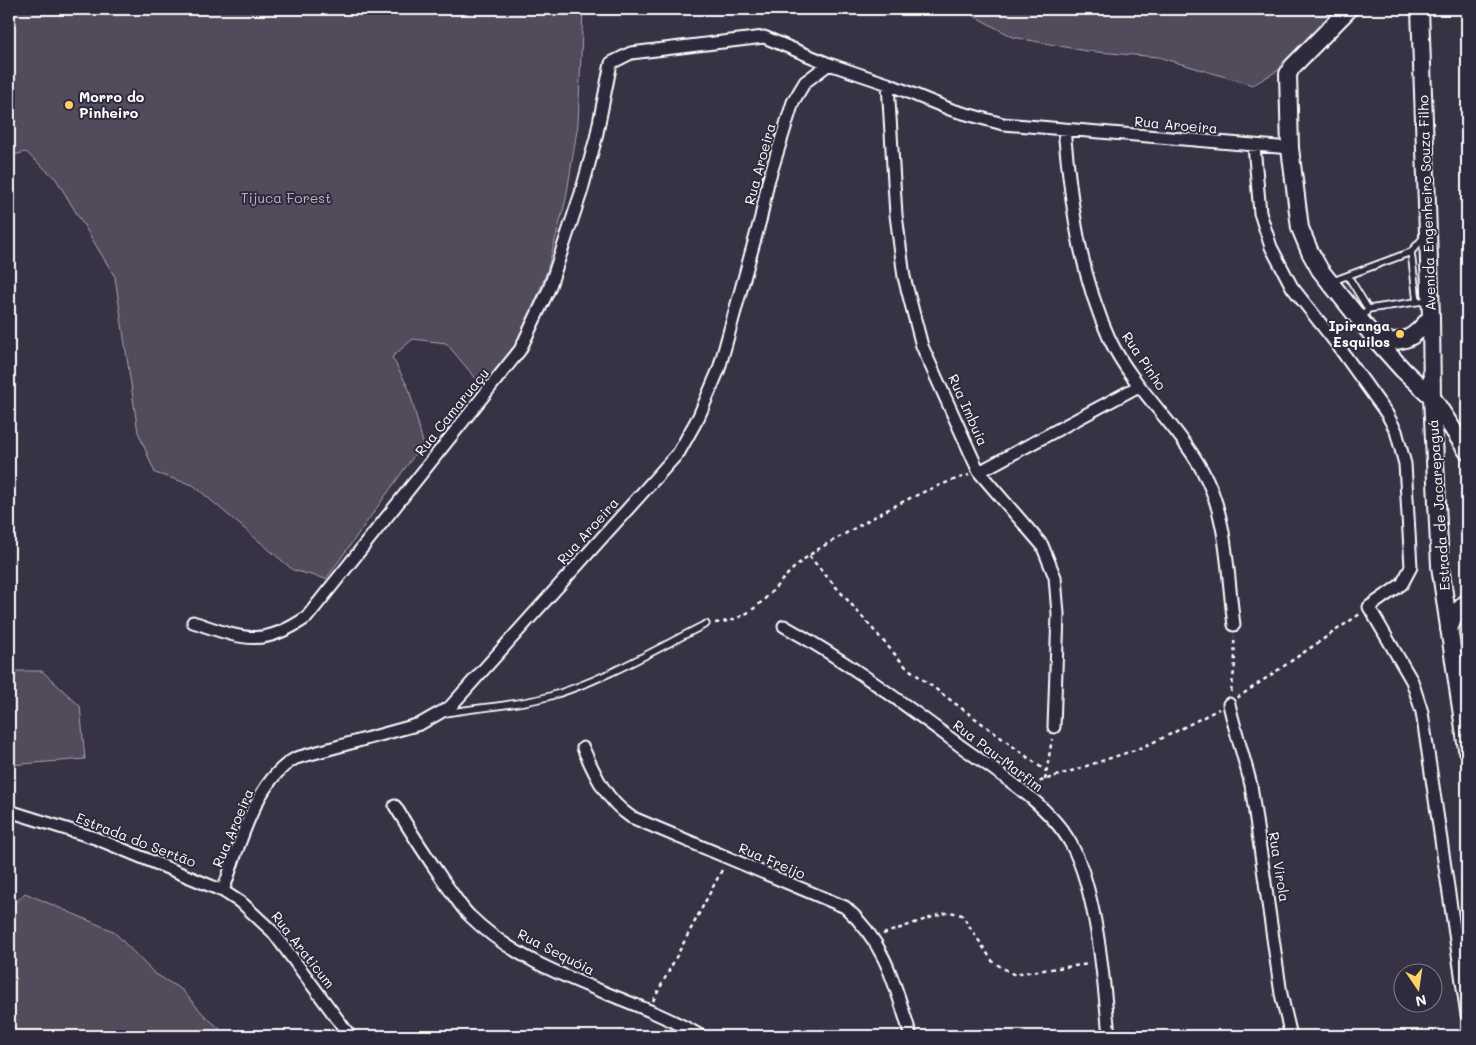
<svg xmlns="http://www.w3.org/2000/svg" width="1476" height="1045" viewBox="0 0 1476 1045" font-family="Mali,sans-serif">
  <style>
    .green { fill: #514c5c; stroke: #a8a6ae }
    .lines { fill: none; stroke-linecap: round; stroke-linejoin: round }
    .lane-casing { stroke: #fff; stroke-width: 9 }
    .street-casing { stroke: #fff; stroke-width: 15 }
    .secondary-casing { stroke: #fff; stroke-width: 20 }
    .path { stroke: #fff; stroke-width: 2.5; stroke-dasharray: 4 4; stroke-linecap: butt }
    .lane { stroke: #2f2a3d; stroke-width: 5.5 }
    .street { stroke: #2f2a3d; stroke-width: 11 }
    .secondary { stroke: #2f2a3d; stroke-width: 16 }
    .poi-dot { fill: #ffd166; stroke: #2f2a3d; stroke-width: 2 }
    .labels { text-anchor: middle; stroke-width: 4; stroke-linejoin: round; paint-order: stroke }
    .poi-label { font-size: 14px; font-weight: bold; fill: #fff; stroke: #2f2a3d; text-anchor: start }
    .street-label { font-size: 14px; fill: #fff; stroke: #2f2a3d }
    .park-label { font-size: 14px; fill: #b9b7be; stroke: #2f2a3d }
  </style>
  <rect width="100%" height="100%" fill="#373345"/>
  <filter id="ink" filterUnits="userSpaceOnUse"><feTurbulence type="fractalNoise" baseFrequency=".02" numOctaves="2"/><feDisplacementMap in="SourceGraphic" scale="10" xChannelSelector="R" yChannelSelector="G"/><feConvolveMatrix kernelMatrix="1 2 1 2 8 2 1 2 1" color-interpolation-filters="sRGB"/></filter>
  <g filter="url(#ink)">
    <!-- green -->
    <path class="green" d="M9,9h574l-5,115 -12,75 -19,72 -25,65 -40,50 -36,-43 -33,-4 -21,18 17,32 14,54 -97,136 -33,-9 -100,-85 -38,-12 -17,-41 -23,-155 -59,-98 -30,-27 -17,4z
      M961,9h381l-60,59 -29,17 -95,-28 -72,-6 -73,-14z
      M9,671h33l38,35 5,53 -76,6z
      M25,893l88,38 41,42 28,17 22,25 24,21h-219v-126z"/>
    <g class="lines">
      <defs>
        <path id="lane" d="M1411,252l6,50
          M1348,276l20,33
          M1333,281l78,-29 13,-15
          M1362,319l6,-10 61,-9
          M446,713c33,-6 68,-7 101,-16 56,-16 107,-47 159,-73"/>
        <path id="street" d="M888,84l8,131 8,62 18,69 57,126 63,73 13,32 3,37 -4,113
          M1064,129c7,73 15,144 46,211 23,48 66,83 92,130 26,45 25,104 32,155
          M1254,146l6,67 11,34 21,40 44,56 51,71 9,17 9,33 6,103 -9,17 -33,23 43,74 10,31 45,303
          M979,472l160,-86
          M193,622c48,16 68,27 114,-5l213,-267 29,-61 32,-96 15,-55 15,-75 20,-10 133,-16 65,27 59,20 64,26 51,14 287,24
          M784,626c63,35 120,78 178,121 36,26 87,57 109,97 26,47 33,139 38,192
          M1229,704c6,27 15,53 22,81l30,209 10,42
          M583,748c12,27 23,52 48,69l214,90c41,36 50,79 66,129
          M395,806c17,28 34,54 52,80 7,9 14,22 23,30 63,62 157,77 231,120
          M9,811l86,27 128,53 20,13 30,28 77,104
          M223,891c15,-42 32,-111 73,-133l124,-34 30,-17 229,-255 20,-36 20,-47 42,-152 7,-35 25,-80 12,-20 24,-18"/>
        <path id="secondary" d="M1349,9l-57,58 -4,7 2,74 10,80 10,24 10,18 57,71 26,29 29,27 35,54
          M1420,9l11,308 1,80 8,169 27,183
          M1377,341c29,2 36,-2 54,-24
          M1449,629l6,-15 12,-12"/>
      </defs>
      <!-- lane casing -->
      <use href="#lane" class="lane-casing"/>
      <!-- street casing -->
      <use href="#street" class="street-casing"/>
      <!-- secondary casing -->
      <use href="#secondary" class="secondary-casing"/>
      <!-- path -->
      <path class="path" d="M809,556l97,111 140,104
        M715,623c45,-4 56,-37 87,-62 14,-12 31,-20 46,-29 39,-23 78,-44 121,-57
        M1231,692l4,-28 -1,-28
        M1237,698l123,-84
        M1045,780l7,-41
        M1032,784l106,-35 29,-13 52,-27
        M883,934l55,-19 12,-3 12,3 31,47 20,12 76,-10
        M653,1001l70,-133"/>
      <!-- lane -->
      <use href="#lane" class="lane"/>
      <!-- street -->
      <use href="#street" class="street"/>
      <!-- secondary -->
      <use href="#secondary" class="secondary"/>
    </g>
  </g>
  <!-- markers -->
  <g class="poi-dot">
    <circle cx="69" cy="105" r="5"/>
    <circle cx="1400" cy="334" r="5"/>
  </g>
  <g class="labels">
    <!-- poi labels -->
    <g class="poi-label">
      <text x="79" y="102">Morro do<tspan x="79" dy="16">Pinheiro</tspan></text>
      <text x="1390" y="331" text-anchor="end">Ipiranga<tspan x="1390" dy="16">Esquilos</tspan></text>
    </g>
    <!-- street labels -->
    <g class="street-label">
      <text transform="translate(1176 125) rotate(5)" y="5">Rua Aroeira</text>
      <text transform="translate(760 164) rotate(-75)" y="5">Rua Aroeira</text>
      <text transform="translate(1427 203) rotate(-92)" y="5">Avenida Engenheiro Souza Filho</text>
      <text transform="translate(1144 361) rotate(56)" y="5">Rua Pinho</text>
      <text transform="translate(968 410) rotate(66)" y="5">Rua Imbuia</text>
      <text transform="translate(452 412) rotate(-51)" y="5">Rua Camaruaçu</text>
      <text transform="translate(1439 505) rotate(-94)" y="5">Estrada de Jacarepaguá</text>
      <text transform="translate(588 531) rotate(-48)" y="5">Rua Aroeira</text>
      <text transform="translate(998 756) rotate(37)" y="5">Rua Pau-Marfim</text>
      <text transform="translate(233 828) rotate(-67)" y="5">Rua Aroeira</text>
      <text transform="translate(136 840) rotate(21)" y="5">Estrada do Sertão</text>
      <text transform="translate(772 861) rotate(23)" y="5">Rua Freijo</text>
      <text transform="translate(1279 867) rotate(81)" y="5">Rua Virola</text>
      <text transform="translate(303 950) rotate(52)" y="5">Rua Araticum</text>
      <text transform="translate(556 952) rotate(27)" y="5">Rua Sequóia</text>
    </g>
    <!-- park labels -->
    <g class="park-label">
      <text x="286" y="203">Tijuca Forest</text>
    </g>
  </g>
  <!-- margin -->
  <rect width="1476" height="1045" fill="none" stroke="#2f2a3d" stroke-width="30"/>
  <rect x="15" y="15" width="1446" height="1015" fill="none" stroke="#fff" stroke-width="2" filter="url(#ink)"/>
  <!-- north arrow -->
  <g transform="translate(1418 988) rotate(167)"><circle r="24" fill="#2f2a3d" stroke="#827f8b"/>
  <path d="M0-4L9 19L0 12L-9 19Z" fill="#ffd166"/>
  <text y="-8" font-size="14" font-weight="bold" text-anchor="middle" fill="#ffffff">N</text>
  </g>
</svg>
